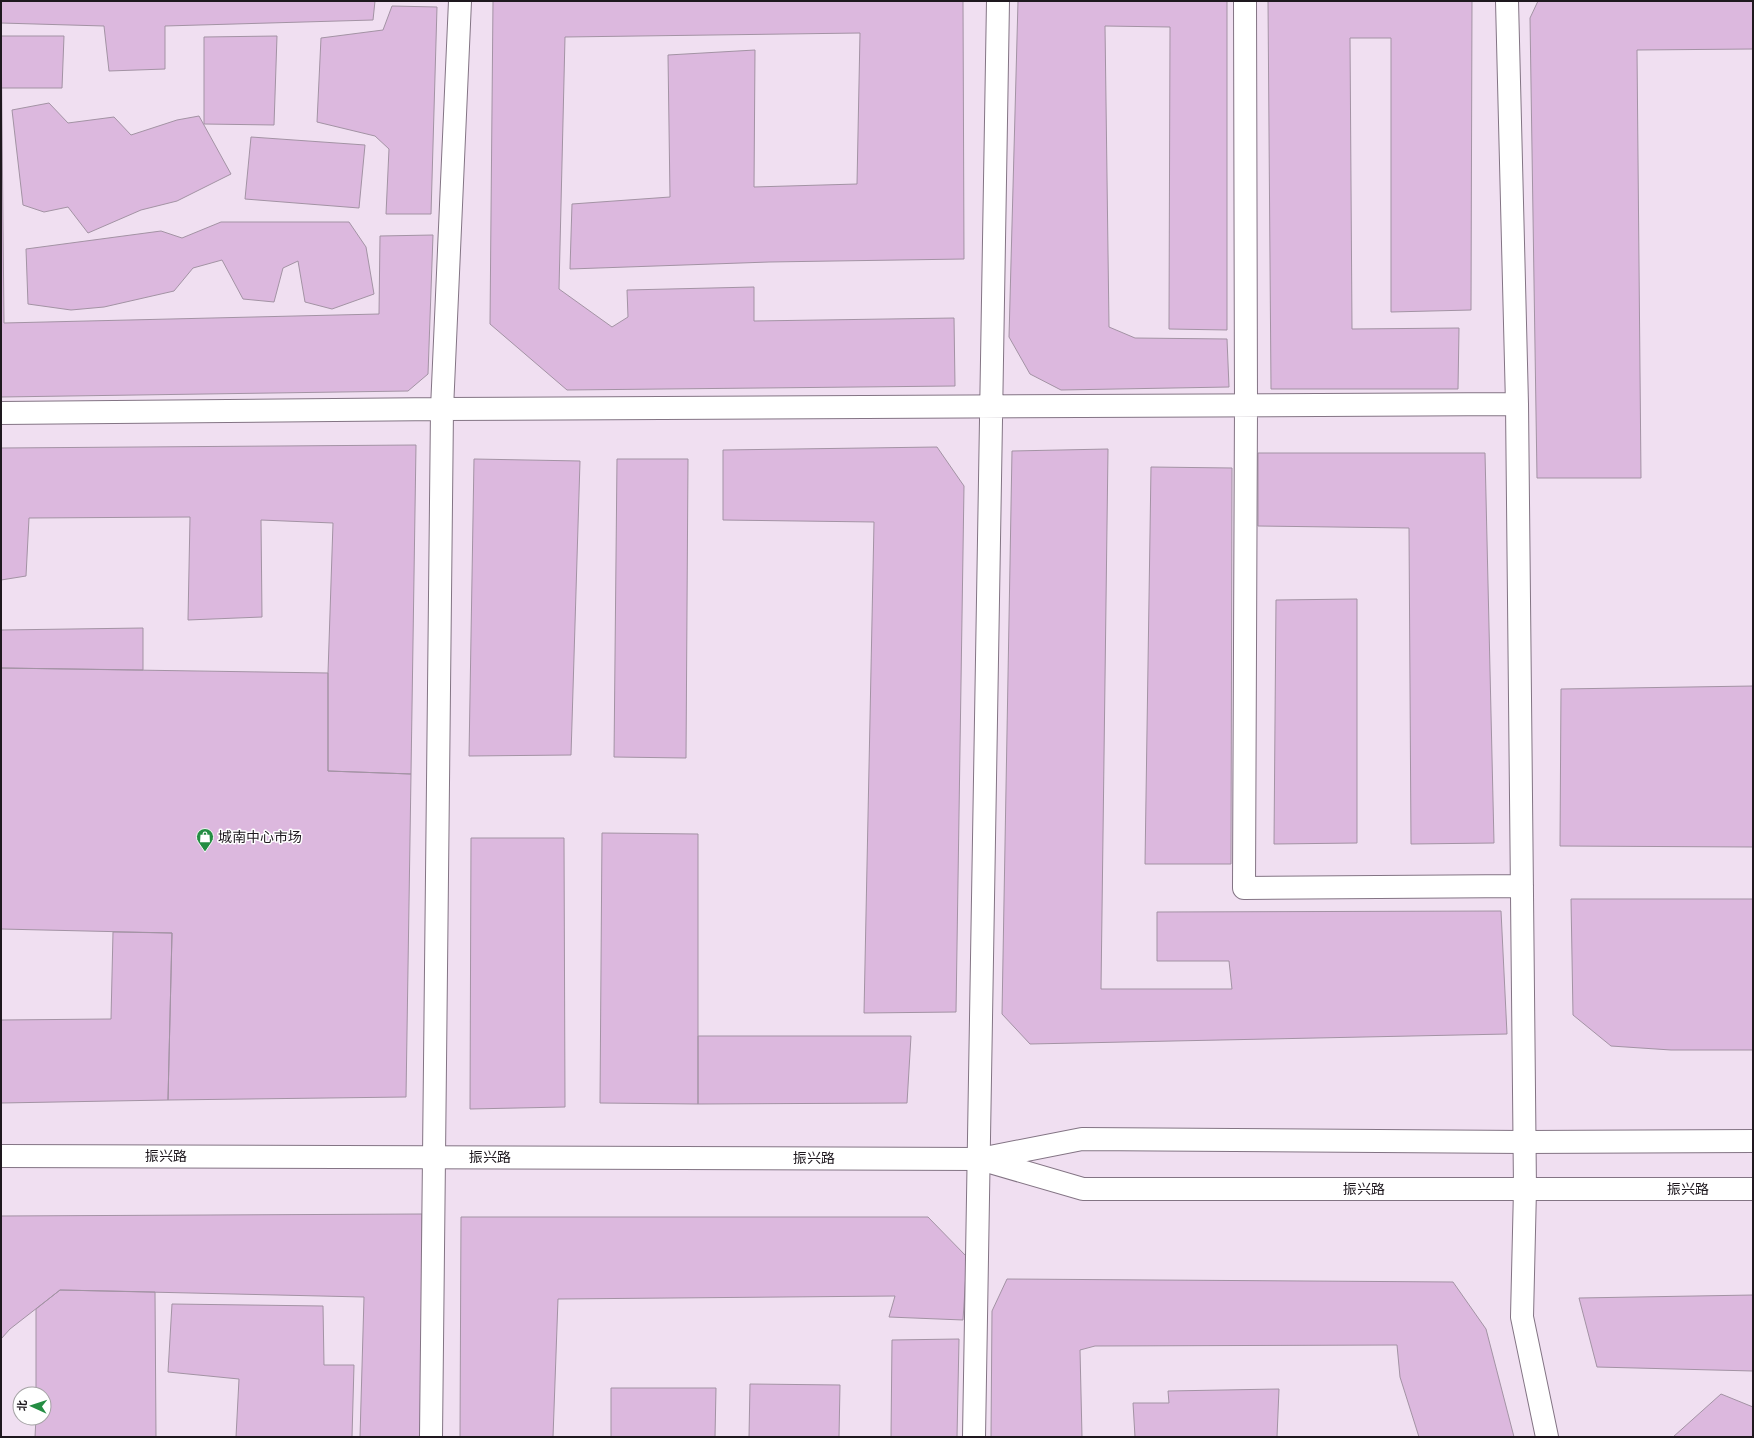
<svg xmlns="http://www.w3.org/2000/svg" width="1754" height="1438" viewBox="0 0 1754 1438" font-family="'Exo 2','Noto Sans SC',sans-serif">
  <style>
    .building { fill: #dcb8de; stroke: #a393a4 }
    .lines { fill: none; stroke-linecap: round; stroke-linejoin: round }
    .minor-casing { stroke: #837484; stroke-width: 24 }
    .tertiary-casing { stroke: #837484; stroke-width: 24 }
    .secondary-casing { stroke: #837484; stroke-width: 24 }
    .minor { stroke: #fff; stroke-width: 22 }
    .tertiary { stroke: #fff; stroke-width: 22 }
    .secondary { stroke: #fff; stroke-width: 22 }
    .labels { text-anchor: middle; stroke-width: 3; stroke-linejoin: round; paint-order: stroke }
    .poi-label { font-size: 14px; fill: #1e181e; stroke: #fff; text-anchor: start }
    .street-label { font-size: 14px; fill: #1e181e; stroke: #fff }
  </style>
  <rect width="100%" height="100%" fill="#f0dff1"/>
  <!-- building -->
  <path class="building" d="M1,1h374l-2,19 -208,6v43l-56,2 -5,-45 -103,-3 3,300 375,-9 1,-78 53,-1 -5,139 -20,17 -407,6z
    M493,1h470l1,258 -195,3 -199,7 2,-65 98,-7 -2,-142 87,-5 -1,137 103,-3 3,-151 -295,4 -6,252 53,38 16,-10 -1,-27 127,-3v34l200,-3 1,68 -388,4 -77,-66z
    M1018,1h209v329l-58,-1 1,-302 -65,-1 4,301 26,11 92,1 2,48 -168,3 -31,-16 -21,-37z
    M1268,1h204l-1,309 -80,2v-274h-41l2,291 107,-1 -1,61h-187z
    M1538,1h215v48l-116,1 4,428h-104l-7,-460z
    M392,6l45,1 -6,207h-45l3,-65 -14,-13 -58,-14 4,-84 62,-8z
    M1,36h63l-2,52h-61z
    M277,36l-3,89 -70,-1v-87z
    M49,103l19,20 46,-6 17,18 46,-15 22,-4 32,58 -54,27 -36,9 -53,23 -20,-26 -24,5 -21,-7 -11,-95z
    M251,137l114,8 -6,63 -114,-9z
    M221,222h128l17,25 8,47 -42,15 -27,-7 -7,-41 -15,7 -9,34 -31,-3 -21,-39 -29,8 -19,23 -70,16 -33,3 -43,-6 -2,-55 135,-18 21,7z
    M416,445l-5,329 -83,-3v-98l5,-150 -72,-3 1,97 -74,3 2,-103 -161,1 -3,58 -25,4v-132z
    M937,447l27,39 -8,526 -92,1 10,-491 -151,-2v-70z
    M1108,449l-7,540h131l-3,-28h-72v-49l344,-1 6,123 -477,10 -28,-30 10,-563z
    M1258,453h227l9,390 -83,1 -2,-316 -151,-2z
    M474,459l106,2 -9,294 -102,1z
    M617,459h71l-2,299 -72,-1z
    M1151,467l81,1 -1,396h-86z
    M1357,599v244l-83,1 2,-244z
    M143,628v42l-142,-2v-38z
    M1,668l327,5v98l83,3 -5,323 -238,3 4,-167 -171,-4z
    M1753,686v161l-193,-1 1,-157z
    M602,833l96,1v270l-98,-1z
    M471,838h93l1,269 -95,2z
    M1571,899h182v151h-82l-60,-4 -38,-31z
    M113,932l59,1 -4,167 -167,3v-83l110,-1z
    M698,1036h213l-4,67 -209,1z
    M422,1214v223h-62l4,-140 -304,-7 -50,39 -9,10v-123z
    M461,1217h467l39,40 -4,63 -74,-3 6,-21 -337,3 -5,138h-93z
    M1007,1279l446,3 33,47 28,108h-95l-19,-60 -3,-32 -302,1 -15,4 2,87h-91l1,-126z
    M60,1290l95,2 1,145h-121l1,-19h8v-24h-8v-85z
    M1753,1295v76l-156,-4 -18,-69z
    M172,1304l151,2 1,59h30l-2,72h-116l3,-58 -71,-7z
    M959,1339l-2,98h-66l1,-97z
    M750,1384l90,1 -1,52h-90z
    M611,1388h105l-1,49h-104z
    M1279,1389l-2,48h-142l-2,-34h36l-1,-12z
    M1721,1394l32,13v30h-80z"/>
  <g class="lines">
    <defs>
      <path id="minor" d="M1245,1l1,405 -2,482 278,-2
        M1507,1l10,403 8,785
        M1,413l441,-4 1075,-5
        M431,1437l11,-1028 18,-408
        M974,1437l24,-1436"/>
      <path id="tertiary" d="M1525,1189l-3,128 25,120"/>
      <path id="secondary" d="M1,1156l979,3 102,-20 442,3 229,-1
        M983,1160l100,29h670"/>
    </defs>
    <!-- minor casing -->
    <use href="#minor" class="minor-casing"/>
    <!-- tertiary casing -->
    <use href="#tertiary" class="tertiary-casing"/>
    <!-- secondary casing -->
    <use href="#secondary" class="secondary-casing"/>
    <!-- minor -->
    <use href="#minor" class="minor"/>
    <!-- tertiary -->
    <use href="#tertiary" class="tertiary"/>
    <!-- secondary -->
    <use href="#secondary" class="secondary"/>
  </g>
  <!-- icons -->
  <defs>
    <symbol id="shop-pin" viewBox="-11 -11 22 30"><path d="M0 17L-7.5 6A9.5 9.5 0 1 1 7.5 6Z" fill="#248d43" stroke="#fff"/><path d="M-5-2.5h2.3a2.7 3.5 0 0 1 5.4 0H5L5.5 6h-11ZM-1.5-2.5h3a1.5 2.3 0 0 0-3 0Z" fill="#fff"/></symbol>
  </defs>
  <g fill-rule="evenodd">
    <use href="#shop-pin" x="195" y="827" width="20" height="27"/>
  </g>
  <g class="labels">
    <!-- poi labels -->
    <g class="poi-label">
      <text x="218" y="842">城南中心市场</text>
    </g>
    <!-- street labels -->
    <g class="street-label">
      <text x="166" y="1161">振兴路</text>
      <text x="490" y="1162">振兴路</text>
      <text x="814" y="1163">振兴路</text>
      <text x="1364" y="1194">振兴路</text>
      <text x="1688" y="1194">振兴路</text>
    </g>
  </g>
  <!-- border -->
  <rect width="1754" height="1438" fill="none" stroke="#1e181e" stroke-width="4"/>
  <!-- north arrow -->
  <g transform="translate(32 1406) rotate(273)"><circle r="19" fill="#ffffff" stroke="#a5a3a5"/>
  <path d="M0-3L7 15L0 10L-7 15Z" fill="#248d43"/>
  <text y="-6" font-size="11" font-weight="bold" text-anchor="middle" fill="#1e181e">北</text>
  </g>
</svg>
